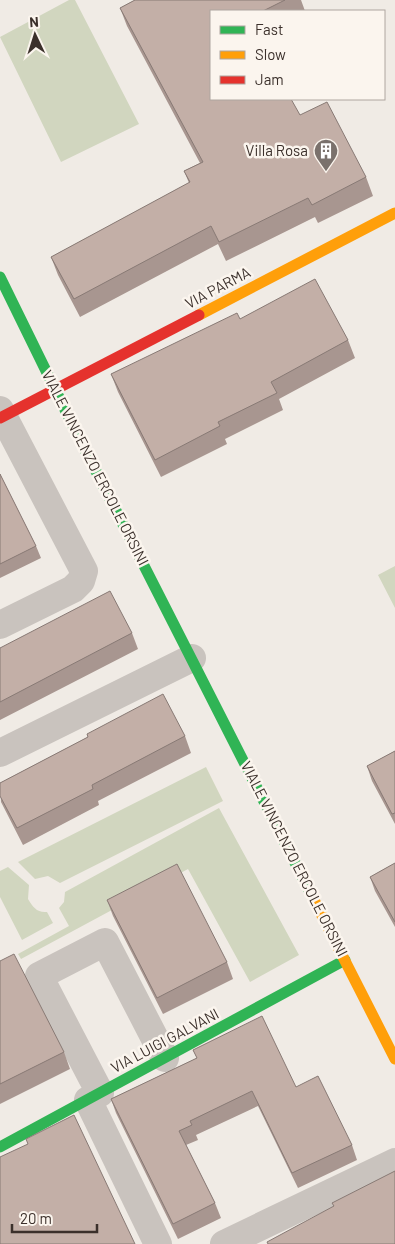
<svg xmlns="http://www.w3.org/2000/svg" width="395" height="1244" viewBox="0 0 395 1244" font-family="Barlow,sans-serif">
  <style>
    .green { fill: #d1d6bf }
    .lines { fill: none; stroke-linecap: round; stroke-linejoin: round }
    .street { stroke: #c9c3be; stroke-width: 28 }
    .fast { stroke: #30b455; stroke-width: 11 }
    .slow { stroke: #ff9f0a; stroke-width: 11 }
    .jam { stroke: #e5322d; stroke-width: 11 }
    .wall { fill: #a89690 }
    .building { fill: #c3afa7; stroke: #887a75 }
    .labels { text-anchor: middle; stroke-width: 5; stroke-linejoin: round; paint-order: stroke }
    .poi-label { font-size: 15px; fill: #3b302b; stroke: #fbf5ee; text-anchor: end }
    .street-label { font-size: 15px; fill: #3b302b; stroke: #fbf5ee }
  </style>
  <rect width="100%" height="100%" fill="#f0ebe5"/>
  <!-- green -->
  <path class="green" d="M69,0h6l64,124 -78,38 -61,-125z
    M395,566v42l-17,-33z
    M206,767l17,34 -163,82 -12,-7 -13,3 -17,-17z
    M219,808l80,147 -49,27 -62,-113 -167,90 -3,-5 51,-28 -10,-18 5,-6 1,-10z
    M8,867l21,18 -1,14c5,8 9,14 19,13l6,11 -31,17 -22,-43v-26z"/>
  <g class="lines">
    <!-- street -->
    <path class="street" d="M0,410l84,161 -3,10 -8,8 -73,36
      M0,753l192,-95
      M100,1093l-61,-117 66,-34 60,116
      M88,1100l70,144
      M224,1244l171,-82"/>
    <!-- fast -->
    <path class="fast" d="M0,277l75,153 238,468
      M0,1147l345,-187"/>
    <!-- slow -->
    <path class="slow" d="M199,315l196,-102
      M313,898l82,161"/>
    <!-- jam -->
    <path class="jam" d="M0,418l199,-103"/>
  </g>
  <!-- wall -->
  <path class="wall" d="M135,0h166l4,11h-94l89,104 66,62 7,19 -55,27 -3,-6 -89,44 -8,-17 -138,73 -22,-42 -7,-18 138,-74 -5,-12 16,-8 -73,-137 -7,-18z
    M240,319l108,21 7,18 -76,41 4,11 -58,29 2,5 -66,33 -43,-85 -7,-18z
    M0,474l36,72 5,12 -41,20z
    M132,633l6,16 -138,71v-72z
    M87,734l98,2 6,17 -93,48 1,4 -76,40 -22,-43 -1,-19 88,-46z
    M395,751v73l-23,-43 -5,-15z
    M395,863v64l-20,-36 -5,-14z
    M107,900l120,62 6,17 -70,35 -50,-98z
    M0,961l64,91 6,17 -70,35z
    M193,1050l103,37 56,58 5,15 -59,28 -40,-82 -62,29 2,5 -12,5 29,58 6,15 -43,21 -62,-126 -5,-14 86,-41z"/>
  <!-- building -->
  <path class="building" d="M135,0h150l-22,11h-52v88h80l9,16 27,-13 39,75 -54,28 -4,-7 -89,44 -8,-16 -137,73 -23,-42 139,-75 -6,-11 19,-9 -83,-154z
    M315,279l33,61 -77,42 6,11 -59,29 2,4 -65,34 -44,-86 126,-61 3,6z
    M0,474l36,72 -36,18z
    M110,591l22,42 -132,69v-54z
    M163,694l22,42 -93,49 1,4 -76,39 -17,-32v-13l88,-46 -1,-3z
    M395,751v62l-3,1 -25,-48z
    M395,863v59l-25,-45z
    M177,864l50,98 -70,36 -50,-98z
    M14,954l50,98 -64,32v-123z
    M262,1016l34,71 22,-11 34,69 -60,28 -40,-82 -62,30 2,4 -13,6 36,72 -42,21 -62,-125 86,-41 -4,-8z
    M74,1115l61,129h-135v-87l28,-13 -2,-5z
    M395,1171v73h-127l-1,-2 67,-36 -2,-3z"/>
  <!-- icons -->
  <defs>
    <symbol id="building-pin" viewBox="-11 -11 22 30"><path d="M0 17L-7.5 6A9.5 9.5 0 1 1 7.5 6Z" fill="#7a716c" stroke="#fbf5ee"/><path d="M-4-6H4V6H1V3H-1V6H-4ZM-2.5-4.3h1.7v1.8h-1.7ZM.8-4.3h1.7v1.8H.8ZM-2.5-1h1.7V.8h-1.7ZM.8-1h1.7V.8H.8Z" fill="#fff"/></symbol>
  </defs>
  <g fill-rule="evenodd">
    <use href="#building-pin" x="312" y="137" width="28" height="38"/>
  </g>
  <g class="labels">
    <!-- poi labels -->
    <g class="poi-label">
      <text x="308" y="156">Villa Rosa</text>
    </g>
    <!-- street labels -->
    <g class="street-label">
      <text transform="translate(218 288) rotate(-28)" y="5">VIA PARMA</text>
      <text transform="translate(95 468) rotate(63)" y="5">VIALE VINCENZO ERCOLE ORSINI</text>
      <text transform="translate(294 859) rotate(63)" y="5">VIALE VINCENZO ERCOLE ORSINI</text>
      <text transform="translate(165 1041) rotate(-28)" y="5">VIA LUIGI GALVANI</text>
    </g>
  </g>
  <!-- legend -->
  <rect x="210" y="10" width="175" height="90" fill="#fbf5ee" stroke="#aea6a0"/>
  <rect x="220" y="26" width="25" height="8" fill="#30b455" stroke="#aea6a0"/>
  <text x="255" y="35" font-size="15" fill="#3b302b">Fast</text>
  <rect x="220" y="51" width="25" height="8" fill="#ff9f0a" stroke="#aea6a0"/>
  <text x="255" y="60" font-size="15" fill="#3b302b">Slow</text>
  <rect x="220" y="76" width="25" height="8" fill="#e5322d" stroke="#aea6a0"/>
  <text x="255" y="85" font-size="15" fill="#3b302b">Jam</text>
  <!-- north arrow -->
  <g transform="translate(35 35) rotate(356)" stroke="#fbf5ee" stroke-width="4" paint-order="stroke">
  <path d="M0-4L9 19L0 12L-9 19Z" fill="#3b302b"/>
  <text y="-8" font-size="14" font-weight="bold" text-anchor="middle" fill="#3b302b">N</text>
  </g>
  <!-- scale -->
  <path d="M12 1224v8h85v-8" fill="none" stroke="#3b302b" stroke-width="2.5"/>
  <text x="20" y="1224" font-size="15" fill="#3b302b" stroke="#fbf5ee" stroke-width="4" paint-order="stroke">20 m</text>
</svg>
